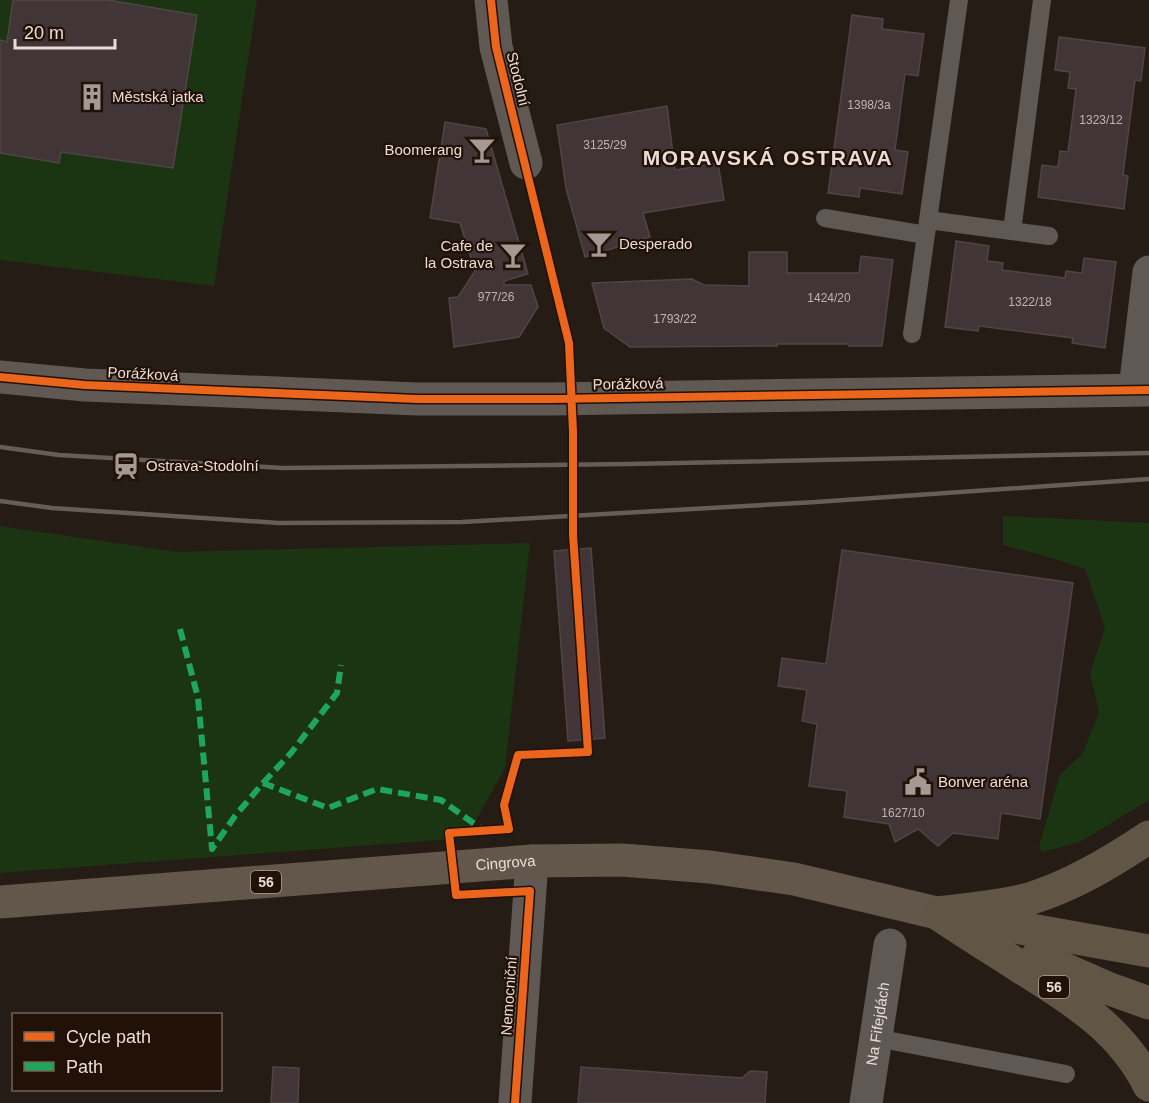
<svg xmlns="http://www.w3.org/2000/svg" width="1149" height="1103" viewBox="0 0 1149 1103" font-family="Arial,sans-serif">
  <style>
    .green { fill: #1b3412 }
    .building { fill: #423538; stroke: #4e4644; stroke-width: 1.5 }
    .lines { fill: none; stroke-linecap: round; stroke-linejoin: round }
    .service { stroke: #5f5853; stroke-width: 18 }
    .minor { stroke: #5f5853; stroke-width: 33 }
    .primary { stroke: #62574a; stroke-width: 33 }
    .trunk { stroke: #615546; stroke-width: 33 }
    .rail { stroke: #645d58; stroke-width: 4.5 }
    .quiet { stroke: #20a55d; stroke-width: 6; stroke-dasharray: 12 6; stroke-linecap: butt }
    .cycleway-casing { stroke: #221107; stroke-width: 11 }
    .cycleway { stroke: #eb651d; stroke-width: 8 }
    .labels { text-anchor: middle; stroke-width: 4.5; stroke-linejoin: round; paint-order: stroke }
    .number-label { font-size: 12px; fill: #bfb3ae }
    .shield { fill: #221107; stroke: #ada098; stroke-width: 1.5 }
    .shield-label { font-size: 14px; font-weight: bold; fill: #e9ddd6 }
    .street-label { font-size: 15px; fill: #e9ddd6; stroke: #221107 }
    .poi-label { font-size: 15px; fill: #e9ddd6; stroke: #221107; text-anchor: start }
    .district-label { font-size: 21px; font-weight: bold; letter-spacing: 1.5px; fill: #e9ddd6; stroke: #221107 }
  </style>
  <rect width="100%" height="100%" fill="#261c16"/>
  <!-- green -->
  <path class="green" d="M0,0h257l-43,286 -214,-26z
    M1003,516l146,7v277l-69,42 -38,10 -3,-6 21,-71 23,-22 16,-41 -9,-39 15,-45 -20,-59 -40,-13 -42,-11z
    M0,526l177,26 353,-9 -25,225 -39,70 -466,35z"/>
  <!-- building -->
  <path class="building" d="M13,0h95l89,15 -24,153 -112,-16 -2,11 -59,-10v-113l7,2z
    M852,15l31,4 -1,10 42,5 -6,42 -13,-2 -10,76 13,2 -6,42 -42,-6 -1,9 -31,-4z
    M1059,37l86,11 -4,33 -6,-1 -12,95 5,1 -4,33 -86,-12 4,-32 16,2 2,-16 8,1 8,-63 -8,-1 2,-16 -15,-2z
    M667,106l8,64 43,-7 6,37 -81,13 7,24 -65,20 -19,-69 -9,-63z
    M445,122l41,7 42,145 -24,7v4h27l7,22 -19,30 -65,10 -5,-49 9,-1 17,-26 -15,-48 -30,-5z
    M956,241l33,5 -2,15 16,2 -1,7 63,8 1,-7 16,2 2,-15 32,4 -11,86 -33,-5 1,-5 -94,-12 -1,5 -33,-4z
    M749,252h38v21h72l2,-17 32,4 -11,86h-33v-2h-72v2l-147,1 -26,-19 -12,-45 100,-4 12,6 45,1z
    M591,548l14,190 -37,3 -14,-190z
    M842,550l231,33 -33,236 -39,-6 -3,26 -45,-6 -15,13 -20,-17 -23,13 -6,-18 -45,-7 3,-26 -38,-5 8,-62 -15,-3 5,-31 -29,-4 4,-28 44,6z
    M273,1067l26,1 -1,35h-27z
    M581,1067l161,11 8,-7 17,1 -2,31h-187z"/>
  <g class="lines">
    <!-- service -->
    <path class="service" d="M825,218l101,17
      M928,220l121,16
      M1012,231l30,-231
      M912,334l47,-334
      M876,1038l190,36"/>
    <!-- minor -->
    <g class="minor">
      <path d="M491,0l5,47 30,116"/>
      <path d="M0,377l85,8 332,14h134l598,-9"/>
      <path d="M1135,389l14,-117"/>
      <path d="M515,1103l17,-242"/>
      <path id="s1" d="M866,1103l24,-158"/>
    </g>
    <!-- primary -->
    <path class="primary" id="s2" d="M0,902l532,-41 90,-1 88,7 84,12 143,34"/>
    <!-- trunk -->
    <path class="trunk" d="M937,913c28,19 57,37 85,55 51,32 99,61 127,117
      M937,913c30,-4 62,-6 92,-14 43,-13 83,-37 120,-62
      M965,918l184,33
      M1037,957l73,32 39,14"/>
    <!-- rail -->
    <path class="rail" d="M0,447l59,8 224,13 346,-4 520,-11
      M0,501l52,7 227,15 183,-1 354,-20 333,-23"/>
    <!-- quiet -->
    <path class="quiet" d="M180,629l18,69 14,151 23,-33 28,-33 65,25 49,-19 64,11 42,30
      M263,783l28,-30 46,-60 4,-28"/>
    <defs>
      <path id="cycleway" d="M491,0l5,47 73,296 4,89v103l15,217 -70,3 -14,50 5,24 -60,4 7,62 74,-4 -15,212
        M0,377l85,8 332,14h134l598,-9"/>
    </defs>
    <!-- cycleway casing -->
    <use href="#cycleway" class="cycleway-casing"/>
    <!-- cycleway -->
    <use href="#cycleway" class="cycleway"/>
  </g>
  <!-- icons -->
  <defs>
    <symbol id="building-bare" viewBox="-9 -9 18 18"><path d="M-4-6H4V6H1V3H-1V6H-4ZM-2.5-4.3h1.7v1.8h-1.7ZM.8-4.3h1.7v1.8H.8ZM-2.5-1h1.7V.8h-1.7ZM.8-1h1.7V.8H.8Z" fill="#a59993" stroke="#221107" stroke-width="2.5" paint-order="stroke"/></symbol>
    <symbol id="bar-bare" viewBox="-9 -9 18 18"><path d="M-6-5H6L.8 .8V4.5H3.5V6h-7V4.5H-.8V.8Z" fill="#a59993" stroke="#221107" stroke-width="2.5" paint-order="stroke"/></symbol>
    <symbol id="station-bare" viewBox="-9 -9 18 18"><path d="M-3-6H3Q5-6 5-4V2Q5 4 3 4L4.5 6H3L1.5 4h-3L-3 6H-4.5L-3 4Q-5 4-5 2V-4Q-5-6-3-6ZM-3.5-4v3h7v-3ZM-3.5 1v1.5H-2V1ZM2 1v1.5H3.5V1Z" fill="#a59993" stroke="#221107" stroke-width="2.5" paint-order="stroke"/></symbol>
    <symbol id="civic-bare" viewBox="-9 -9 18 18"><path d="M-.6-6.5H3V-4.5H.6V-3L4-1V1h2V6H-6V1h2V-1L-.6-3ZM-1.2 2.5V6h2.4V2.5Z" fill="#a59993" stroke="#221107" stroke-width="2.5" paint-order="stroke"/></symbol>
  </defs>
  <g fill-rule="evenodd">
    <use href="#building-bare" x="73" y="78" width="38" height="38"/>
    <use href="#bar-bare" x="463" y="131" width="38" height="38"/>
    <use href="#bar-bare" x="580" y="225" width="38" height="38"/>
    <use href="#bar-bare" x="494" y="236" width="38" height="38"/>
    <use href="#station-bare" x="107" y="447" width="38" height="38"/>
    <use href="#civic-bare" x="899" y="763" width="38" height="38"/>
  </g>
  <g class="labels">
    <!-- number labels -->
    <g class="number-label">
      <text x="869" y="109">1398/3a</text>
      <text x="1101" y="124">1323/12</text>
      <text x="605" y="149">3125/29</text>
      <text x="496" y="301">977/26</text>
      <text x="829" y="302">1424/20</text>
      <text x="1030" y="306">1322/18</text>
      <text x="675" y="323">1793/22</text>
      <text x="903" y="817">1627/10</text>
    </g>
    <!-- shield labels -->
    <g class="shield">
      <rect x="251" y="871" width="30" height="22" rx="4.5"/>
      <rect x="1039" y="976" width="30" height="22" rx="4.5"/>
    </g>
    <g class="shield-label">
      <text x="266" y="887">56</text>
      <text x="1054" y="992">56</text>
    </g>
    <!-- street labels -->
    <g class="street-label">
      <text transform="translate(518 79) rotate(76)" y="5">Stodolní</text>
      <text transform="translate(143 374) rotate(3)" y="5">Porážková</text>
      <text transform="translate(628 384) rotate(-1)" y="5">Porážková</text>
      <text dy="5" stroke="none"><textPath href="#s2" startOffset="507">Cingrova</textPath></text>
      <text transform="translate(509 996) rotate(-86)" y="5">Nemocniční</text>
      <text dy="5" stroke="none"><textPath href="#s1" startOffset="80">Na Fifejdách</textPath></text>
    </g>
    <!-- poi labels -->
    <g class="poi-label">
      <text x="112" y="102">Městská jatka</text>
      <text x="462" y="155" text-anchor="end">Boomerang</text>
      <text x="619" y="249">Desperado</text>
      <text x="493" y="251" text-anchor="end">Cafe de<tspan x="493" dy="17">la Ostrava</tspan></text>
      <text x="146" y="471">Ostrava-Stodolní</text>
      <text x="938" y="787">Bonver aréna</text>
    </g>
    <!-- district labels -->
    <g class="district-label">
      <text x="768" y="165">MORAVSKÁ OSTRAVA</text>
    </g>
  </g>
  <!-- legend -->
  <rect x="12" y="1013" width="210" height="78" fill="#221107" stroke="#72635a" stroke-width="1.5"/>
  <rect x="24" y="1032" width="30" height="9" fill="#eb651d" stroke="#72635a" stroke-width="1.5"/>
  <text x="66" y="1043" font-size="18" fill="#e9ddd6">Cycle path</text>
  <rect x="24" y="1062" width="30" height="9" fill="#20a55d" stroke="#72635a" stroke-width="1.5"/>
  <text x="66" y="1073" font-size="18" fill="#e9ddd6">Path</text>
  <!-- scale -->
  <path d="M15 39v9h100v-9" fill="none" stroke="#e9ddd6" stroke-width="3"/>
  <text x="24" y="39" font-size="18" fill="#e9ddd6" stroke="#221107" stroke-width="4.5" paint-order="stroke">20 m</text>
</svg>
